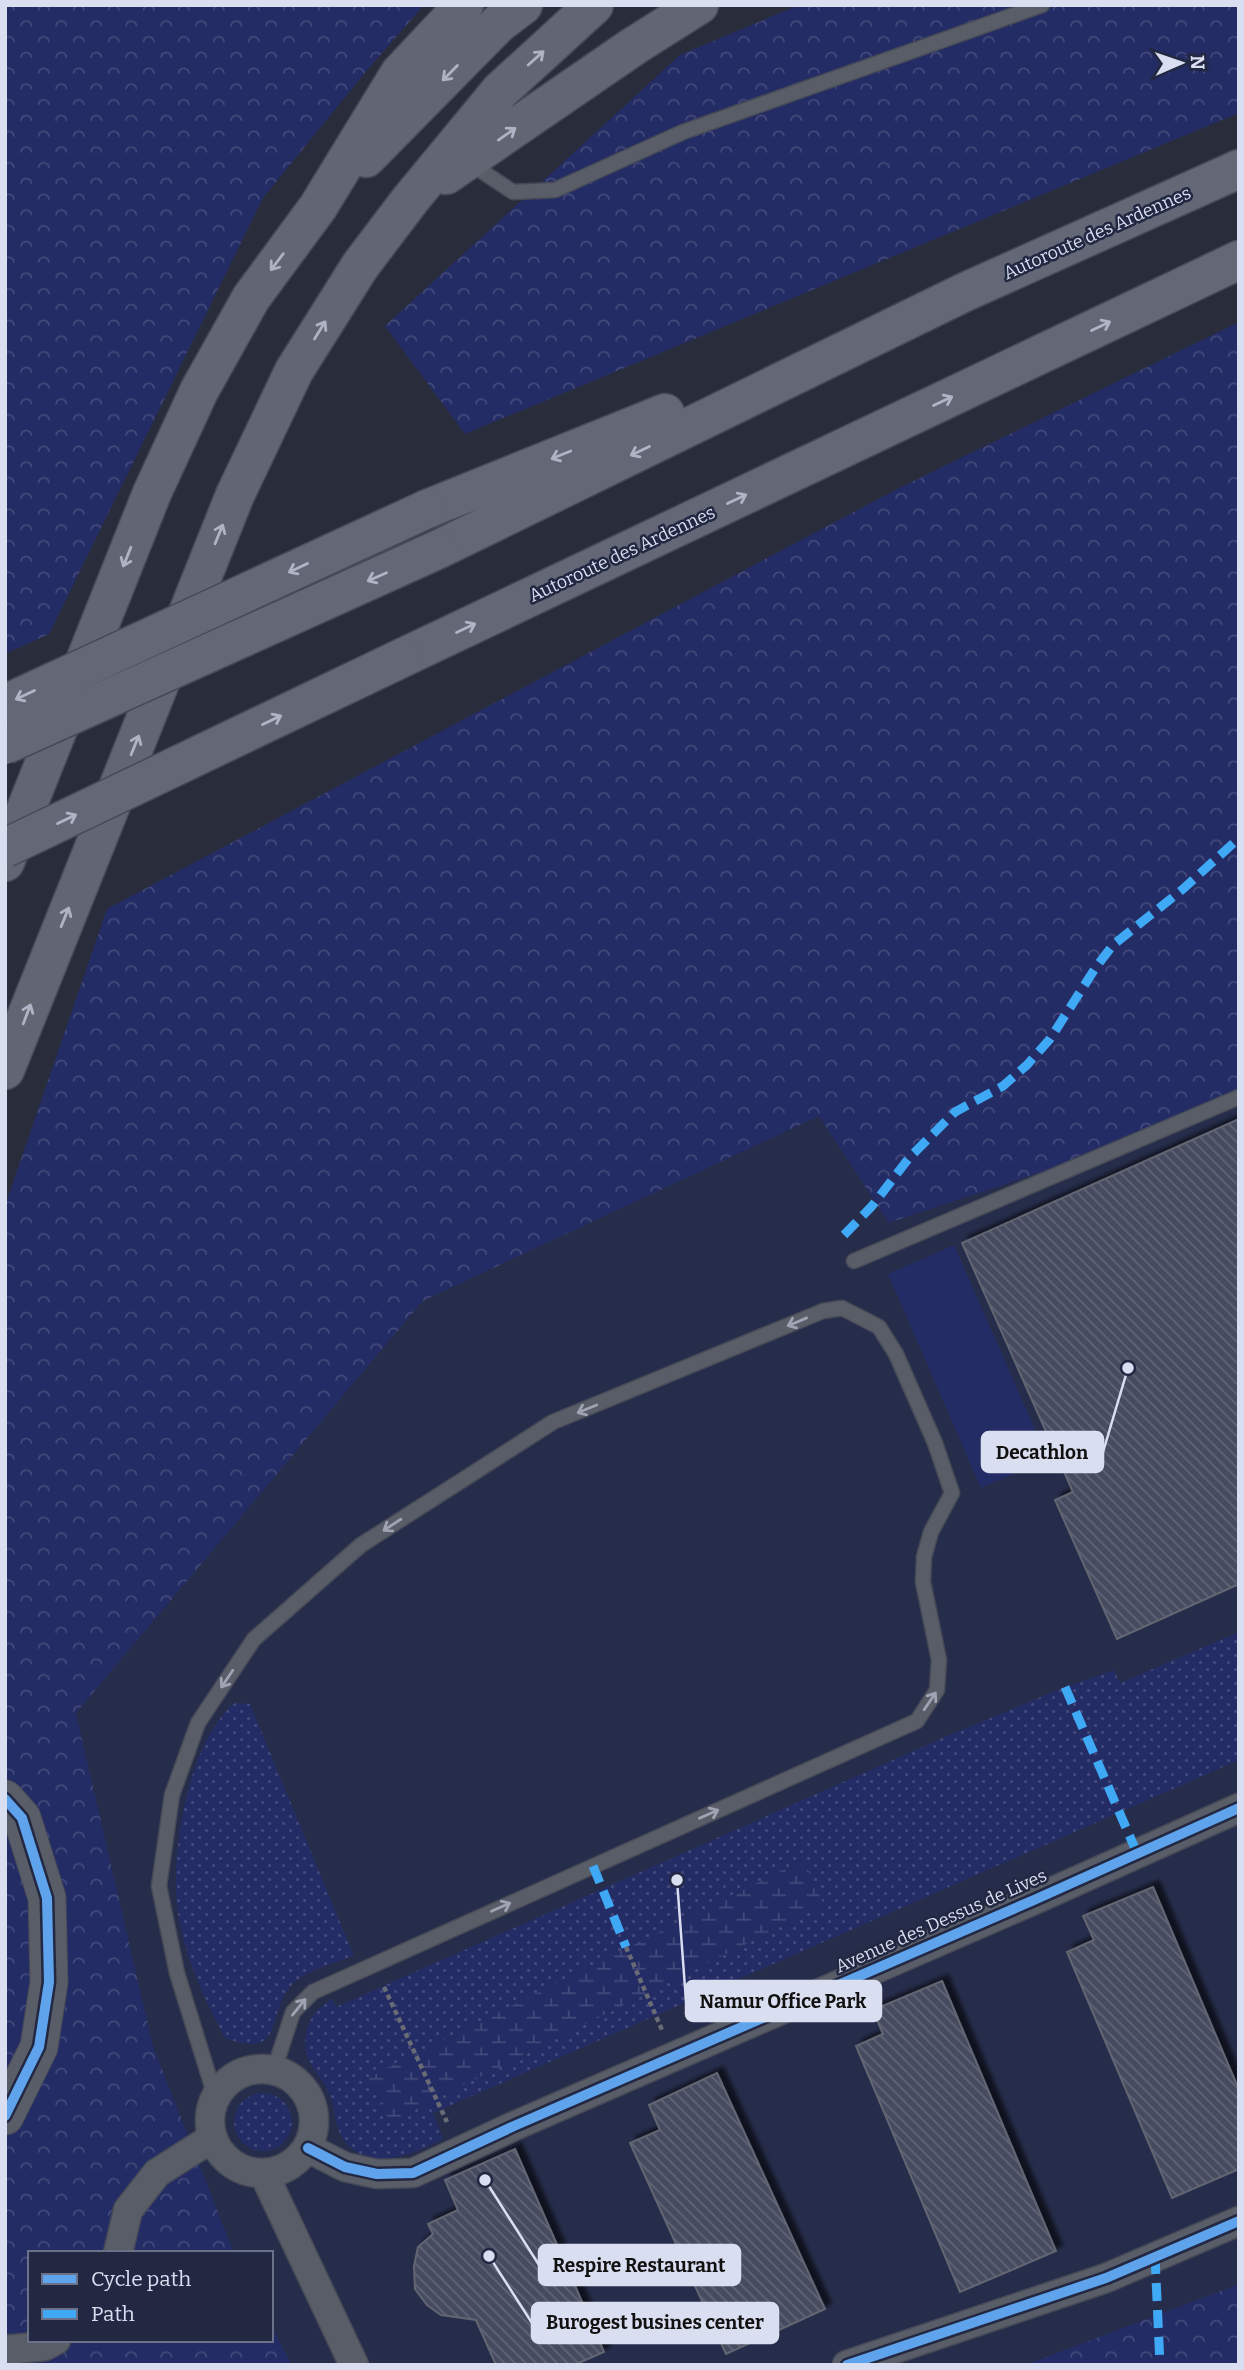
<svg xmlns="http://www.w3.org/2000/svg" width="1244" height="2370" viewBox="0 0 1244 2370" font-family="Bitter,serif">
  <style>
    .built { fill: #262d4b }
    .grass { fill: url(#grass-dots); fill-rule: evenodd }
    .forest { fill: url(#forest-crowns) }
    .wetland { fill: url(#wetland-marsh) }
    .pitch { fill: #242c65 }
    .building { fill: url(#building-back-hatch); stroke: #626672; stroke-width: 2; filter: url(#shadow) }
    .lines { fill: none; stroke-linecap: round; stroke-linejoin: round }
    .service-casing { stroke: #464a57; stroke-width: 17 }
    .minor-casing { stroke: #464a57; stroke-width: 31 }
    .tertiary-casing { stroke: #464a57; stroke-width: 39 }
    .primary-casing { stroke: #464a57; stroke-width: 41 }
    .motorway-casing { stroke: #464a57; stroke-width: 41 }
    .path { stroke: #696b75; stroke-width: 4.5; stroke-dasharray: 5 3.5; stroke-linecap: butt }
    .service { stroke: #595d68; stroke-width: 14 }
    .minor { stroke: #595d68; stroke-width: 28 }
    .tertiary { stroke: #595d68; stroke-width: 37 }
    .primary { stroke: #626673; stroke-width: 38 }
    .motorway { stroke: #636776; stroke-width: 38 }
    .motorway-bridge-casing { stroke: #464a57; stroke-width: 41; stroke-linecap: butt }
    .motorway-bridge { stroke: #636776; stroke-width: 38 }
    .quiet { stroke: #3fa9f5; stroke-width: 9; stroke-dasharray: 18 9; stroke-linecap: butt }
    .cycleway-casing { stroke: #222842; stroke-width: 15 }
    .cycleway { stroke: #60a3ed; stroke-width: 10 }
    .oneway { stroke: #afb4c4 }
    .oneway2 { stroke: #b0b4c5 }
    .oneway3 { stroke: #9fa4b3 }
    .labels { text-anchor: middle; stroke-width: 5; stroke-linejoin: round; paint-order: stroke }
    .street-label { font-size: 18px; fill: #d9def0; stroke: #222842 }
    .leader { fill: none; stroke: #d9def0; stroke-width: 2.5 }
    .callout-dot { fill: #d9def0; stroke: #222842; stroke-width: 2.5 }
    .callout { fill: #d9def0; stroke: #d9def0; stroke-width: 2.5 }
    .callout-label { font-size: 19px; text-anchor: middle; font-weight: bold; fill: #111 }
  </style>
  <defs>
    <pattern id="grass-dots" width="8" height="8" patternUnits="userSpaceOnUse" patternTransform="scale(1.75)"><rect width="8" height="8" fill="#242c65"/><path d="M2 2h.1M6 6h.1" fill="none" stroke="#434a7b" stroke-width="1.8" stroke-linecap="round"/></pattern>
    <pattern id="forest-crowns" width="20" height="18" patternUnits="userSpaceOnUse" patternTransform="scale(1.75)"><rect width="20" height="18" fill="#242c65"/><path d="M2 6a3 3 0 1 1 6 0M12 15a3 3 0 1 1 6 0" fill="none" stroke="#434a7b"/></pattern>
    <pattern id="wetland-marsh" width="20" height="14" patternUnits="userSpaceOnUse" patternTransform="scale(1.75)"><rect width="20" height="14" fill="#242c65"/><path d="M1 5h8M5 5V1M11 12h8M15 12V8" fill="none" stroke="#434a7b"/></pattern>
    <pattern id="building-back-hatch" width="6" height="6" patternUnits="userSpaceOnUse" patternTransform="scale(1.75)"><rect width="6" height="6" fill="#474c60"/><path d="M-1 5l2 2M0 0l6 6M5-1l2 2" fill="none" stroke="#616577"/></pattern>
    <filter id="shadow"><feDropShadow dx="6" dy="-6" stdDeviation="2" flood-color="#0009"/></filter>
  </defs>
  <rect width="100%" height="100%" fill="#292d3b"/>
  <!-- built -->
  <path class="built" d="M1239,1106v1178l-214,81h-733l-21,-40v-72h-37l-81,-207 -77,-333 348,-412 395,-185 71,107z"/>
  <!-- grass -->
  <path class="grass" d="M1239,1632v128l-806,353 10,26c-31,15 -76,37 -101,-2 -8,-12 -6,-28 -12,-41 -5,-14 -16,-24 -22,-37 -6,-14 -2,-35 7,-46 4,-5 12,-10 17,-14l4,8 611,-271 118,-49 49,-17 6,13zM802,1861l22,44 -434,217 -22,-44z
    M235,1703l15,1 104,252c-19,7 -49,14 -63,30 -26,31 -6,74 -66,52 -20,-38 -38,-76 -46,-119 -11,-57 8,-178 56,-216z
    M234 2122a29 29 0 1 1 58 0a29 29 0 1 1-58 0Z"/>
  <!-- forest -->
  <path class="forest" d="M5,5h419l-56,64 -105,129 -214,436 -44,20z
    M799,5h440v108l-774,321 -80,-108 295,-271z
    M1239,322v784l-350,117 -70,-107 -396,185 -347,412 77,333 81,207h-204v87h241v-15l21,40h-287v-1159l102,-297 790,-420z
    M1239,2284v81h-214z"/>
  <!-- wetland -->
  <path class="wetland" d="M803,1860l21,45 -434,217 -22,-44z"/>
  <!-- pitch -->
  <path class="pitch" d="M954,1245l94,214 -67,29 -93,-214z"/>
  <!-- building -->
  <path class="building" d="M1239,1119v465l-122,55 -62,-139 18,-8 -111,-249z
    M1153,1887l86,203v79l-67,29 -105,-246 27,-12 -11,-24z
    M942,1981l114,270 -96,41 -104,-246 27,-12 -10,-24z
    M717,2073l108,236 -99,45 -96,-211 30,-13 -11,-25z
    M515,2149l89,203 -30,13h-78l-20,-45 -35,-5 -14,-10 -12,-16 -1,-23 4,-19 15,-13 -5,-10 30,-14 -13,-30z"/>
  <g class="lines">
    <defs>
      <path id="service" d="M468,162l45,30 42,-2 128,-58 359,-127
        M854,1261l385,-164
        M215,2096l-38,-123 -18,-87 13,-91 26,-72 56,-84 107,-94 192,-123 270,-111 19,-3 37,19 17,27 39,89 17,50 -21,39 -7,25 -1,25 16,78 -2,30 -20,31 -604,271 -20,20 -19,58"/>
      <path id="minor" d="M210 2121a52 52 0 1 1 104 0a52 52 0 1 1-104 0Z
        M308,2148l37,19 32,7 36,-1 101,-47 520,-226 205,-92
        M264,2174l90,191
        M118,2253l10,-43 29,-37 55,-35
        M5,2350l40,-4 11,-6
        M847,2365l259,-87 133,-57"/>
      <path id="tertiary" d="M5,1799l17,19 25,80 2,84 -10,65 -34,69"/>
      <path id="primary" d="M366,158l132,-134 25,-19
        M446,175l188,-129 65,-41
        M5,862l147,-369 47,-102 52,-93 67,-91 82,-134 64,-68
        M5,1070l230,-575 59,-124 66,-105 50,-66 90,-109 94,-86"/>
      <path id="motorway" d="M427,509l238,-96
        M439,549l526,-257 274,-123
        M404,657l835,-397"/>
    </defs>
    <!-- service casing -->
    <use href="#service" class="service-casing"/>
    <!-- minor casing -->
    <use href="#minor" class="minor-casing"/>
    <!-- tertiary casing -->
    <use href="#tertiary" class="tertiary-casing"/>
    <!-- primary casing -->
    <use href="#primary" class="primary-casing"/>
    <!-- motorway casing -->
    <use href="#motorway" class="motorway-casing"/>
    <!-- path -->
    <path class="path" d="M626,1947l36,83
      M384,1987l63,135"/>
    <!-- service -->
    <use href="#service" class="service"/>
    <!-- minor -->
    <use href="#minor" class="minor"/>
    <!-- tertiary -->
    <use href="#tertiary" class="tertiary"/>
    <!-- primary -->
    <use href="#primary" class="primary"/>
    <!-- motorway -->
    <use href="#motorway" class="motorway"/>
    <defs>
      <path id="motorway-bridge" d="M5,704l422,-195
        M5,745l434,-196
        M5,848l399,-191"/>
    </defs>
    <!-- motorway-bridge casing -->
    <use href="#motorway-bridge" class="motorway-bridge-casing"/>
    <!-- motorway-bridge -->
    <use href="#motorway-bridge" class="motorway-bridge"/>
    <!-- quiet -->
    <path class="quiet" d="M844,1235l28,-29 37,-48 46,-46 48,-26 24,-21 23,-26 46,-72 17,-22 70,-56 56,-51
      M1065,1687l72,166
      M593,1866l33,81
      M1155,2256l5,109"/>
    <defs>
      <path id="cycleway" d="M5,1799l17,19 25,80 2,84 -10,65 -34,69
        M308,2148l37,19 32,7 36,-1 101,-47 520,-226 205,-92
        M847,2365l259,-87 133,-57"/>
    </defs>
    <!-- cycleway casing -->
    <use href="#cycleway" class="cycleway-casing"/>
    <!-- cycleway -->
    <use href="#cycleway" class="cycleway"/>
  </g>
  <!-- one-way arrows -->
  <defs><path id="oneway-shaft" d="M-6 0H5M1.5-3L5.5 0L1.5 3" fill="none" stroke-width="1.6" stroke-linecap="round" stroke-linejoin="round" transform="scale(1.75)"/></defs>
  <g class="oneway">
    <use href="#oneway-shaft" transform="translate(536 58) rotate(-42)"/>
    <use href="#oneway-shaft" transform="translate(450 73) rotate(135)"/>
    <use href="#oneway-shaft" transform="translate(507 134) rotate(-35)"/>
    <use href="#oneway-shaft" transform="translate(277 262) rotate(127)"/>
    <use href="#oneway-shaft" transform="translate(320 330) rotate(-58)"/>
    <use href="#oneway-shaft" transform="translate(219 534) rotate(-68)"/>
    <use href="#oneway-shaft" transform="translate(127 557) rotate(112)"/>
    <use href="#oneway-shaft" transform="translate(135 745) rotate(-68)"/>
    <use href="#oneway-shaft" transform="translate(65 917) rotate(-68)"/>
    <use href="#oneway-shaft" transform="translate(27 1014) rotate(-69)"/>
  </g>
  <g class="oneway2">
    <use href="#oneway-shaft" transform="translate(1101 326) rotate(-26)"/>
    <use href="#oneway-shaft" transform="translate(943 401) rotate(-25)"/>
    <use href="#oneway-shaft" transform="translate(640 451) rotate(154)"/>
    <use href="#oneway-shaft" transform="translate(561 455) rotate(158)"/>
    <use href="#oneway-shaft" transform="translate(737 499) rotate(-25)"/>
    <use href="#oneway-shaft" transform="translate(298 568) rotate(155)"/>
    <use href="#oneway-shaft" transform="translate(377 577) rotate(156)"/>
    <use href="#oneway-shaft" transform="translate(466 628) rotate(-25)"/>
    <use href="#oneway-shaft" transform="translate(25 695) rotate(155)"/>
    <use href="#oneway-shaft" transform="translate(272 720) rotate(-26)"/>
    <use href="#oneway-shaft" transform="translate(67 819) rotate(-26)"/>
  </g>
  <g class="oneway3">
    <use href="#oneway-shaft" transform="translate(797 1322) rotate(157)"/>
    <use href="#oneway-shaft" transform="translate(587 1409) rotate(158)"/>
    <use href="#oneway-shaft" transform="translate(392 1525) rotate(147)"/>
    <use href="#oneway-shaft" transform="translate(227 1679) rotate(124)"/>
    <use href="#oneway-shaft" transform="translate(930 1701) rotate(-56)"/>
    <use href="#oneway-shaft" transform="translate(709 1814) rotate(-24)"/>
    <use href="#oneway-shaft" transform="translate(501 1907) rotate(-24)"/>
    <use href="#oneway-shaft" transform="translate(299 2007) rotate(-51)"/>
  </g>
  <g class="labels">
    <!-- street labels -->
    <g class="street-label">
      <text transform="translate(1097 233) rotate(-24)" y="6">Autoroute des Ardennes</text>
      <text transform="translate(622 554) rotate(-25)" y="6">Autoroute des Ardennes</text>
      <text transform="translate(941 1921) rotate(-24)" y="6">Avenue des Dessus de Lives</text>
    </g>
  </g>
  <!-- callouts -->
  <path class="leader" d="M1128 1368L1103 1452M677 1880L686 2001M485 2180L539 2265M489 2256L532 2323"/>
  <g class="callout-dot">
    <circle cx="1128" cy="1368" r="7"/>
    <circle cx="677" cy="1880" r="7"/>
    <circle cx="485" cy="2180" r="7"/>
    <circle cx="489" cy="2256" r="7"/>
  </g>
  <g class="callout">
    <rect x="982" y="1432" width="121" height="40" rx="7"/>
    <rect x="686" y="1981" width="195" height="40" rx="7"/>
    <rect x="539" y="2245" width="201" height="40" rx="7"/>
    <rect x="532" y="2303" width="246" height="40" rx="7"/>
  </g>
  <g class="callout-label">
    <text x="1042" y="1459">Decathlon</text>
    <text x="783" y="2008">Namur Office Park</text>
    <text x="639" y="2272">Respire Restaurant</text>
    <text x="655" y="2329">Burogest busines center</text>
  </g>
  <!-- border -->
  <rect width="1244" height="2370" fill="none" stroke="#d9def0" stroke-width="14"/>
  <!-- legend -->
  <rect x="28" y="2251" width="245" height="91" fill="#222842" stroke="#6b7188" stroke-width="2"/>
  <rect x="42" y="2274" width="35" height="10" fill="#60a3ed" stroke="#6b7188" stroke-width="2"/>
  <text x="91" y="2286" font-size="21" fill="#d9def0">Cycle path</text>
  <rect x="42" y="2309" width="35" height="10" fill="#3fa9f5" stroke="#6b7188" stroke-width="2"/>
  <text x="91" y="2321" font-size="21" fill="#d9def0">Path</text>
  <!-- north arrow -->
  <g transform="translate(1181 63) rotate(88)" stroke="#222842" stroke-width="5" paint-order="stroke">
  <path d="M0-5L12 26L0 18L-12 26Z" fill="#d9def0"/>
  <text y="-10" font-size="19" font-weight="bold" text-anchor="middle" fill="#d9def0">N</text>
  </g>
</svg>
